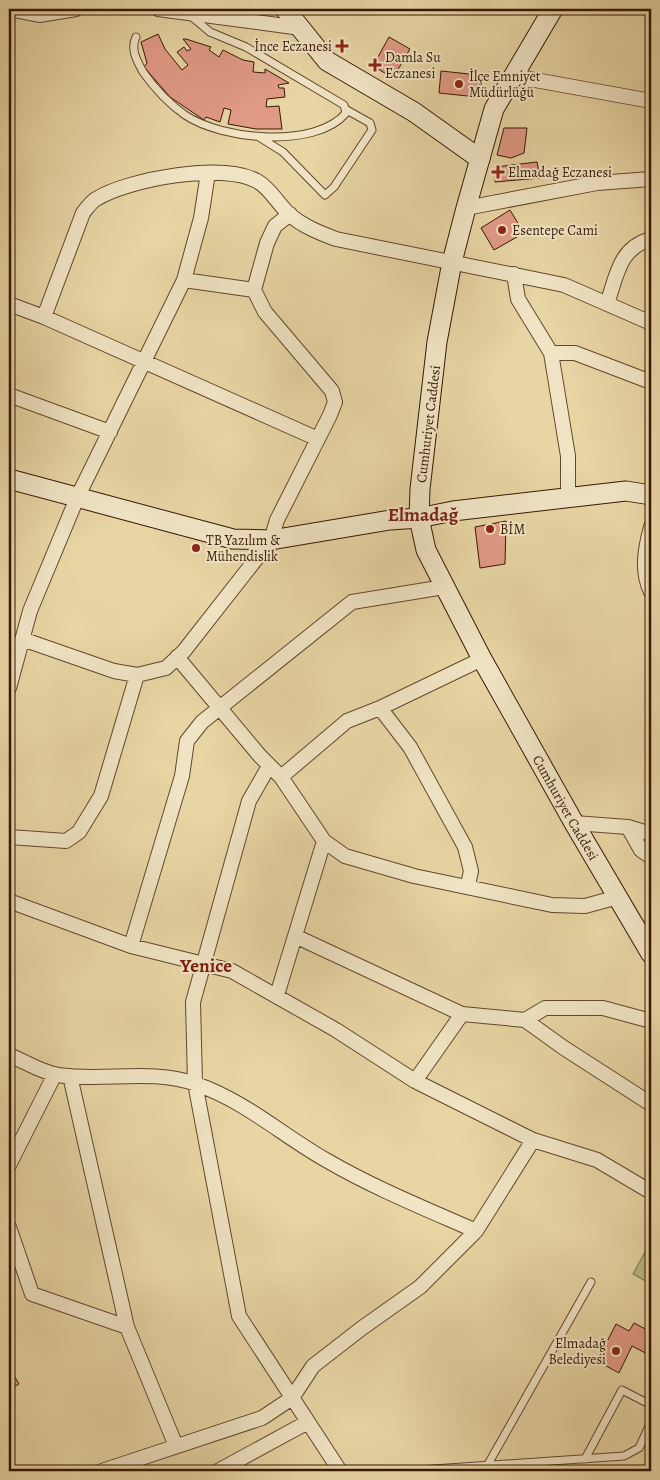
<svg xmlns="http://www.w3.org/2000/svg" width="660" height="1480" viewBox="0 0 660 1480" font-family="Alegreya,serif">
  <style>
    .green { fill: #b8bd85; stroke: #786a45 }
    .building { fill: #e19a86; stroke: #371705 }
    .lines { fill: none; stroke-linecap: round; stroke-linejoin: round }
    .lane-casing { stroke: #63462d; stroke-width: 9 }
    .street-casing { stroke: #63462d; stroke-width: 16 }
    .secondary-casing { stroke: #371705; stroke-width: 21 }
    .lane { stroke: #f0e4c4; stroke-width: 7 }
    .street { stroke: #f0e4c4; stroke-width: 14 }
    .secondary { stroke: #f0e4c4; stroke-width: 19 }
    .poi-dot { fill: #8f2418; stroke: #f0e4c4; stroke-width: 2 }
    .labels { text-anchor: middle; stroke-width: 4; stroke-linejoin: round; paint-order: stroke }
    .poi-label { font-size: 14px; fill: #371705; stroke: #f0e4c4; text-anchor: start }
    .street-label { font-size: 14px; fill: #371705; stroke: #f0e4c4 }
    .district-label { font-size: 19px; font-weight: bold; fill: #7a1f14; stroke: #f0e4c4 }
  </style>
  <rect width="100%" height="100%" fill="#e8d5a4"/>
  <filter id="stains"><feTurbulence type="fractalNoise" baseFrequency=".004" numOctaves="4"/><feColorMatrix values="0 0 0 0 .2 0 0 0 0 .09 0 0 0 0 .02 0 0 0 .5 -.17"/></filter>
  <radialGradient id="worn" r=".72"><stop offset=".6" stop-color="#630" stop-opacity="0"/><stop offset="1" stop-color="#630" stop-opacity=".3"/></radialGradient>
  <!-- green -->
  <path class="green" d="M651,1241v43l-18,-10z"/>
  <!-- building -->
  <path class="building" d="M158,34l7,15 17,21 6,-5 -11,-13 7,-5 3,4 4,-2 -8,-10h3l25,8 -2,3 10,7 4,-7 20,10 11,2 -1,10 12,1v-4l24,14 -11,2 1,3h5l1,9 -18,2 -1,8 13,-1 3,23h-26l-28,-5 3,-14 -7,-2 -4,14 -14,-5 -2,3 -34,-23 -26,-30 3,-4 -6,-21z
    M389,37l21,12 -17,29 -20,-12z
    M441,71l38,4 -2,22 -38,-4z
    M504,128h23l-3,25 -13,5 -14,-3z
    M537,162l3,16 -45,4 1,-15z
    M510,210l14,23 -30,17 -13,-22z
    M506,521l-1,43 -25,4 -5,-41z
    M634,1323l17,9v24l-19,-10 -13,27 -22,-12 19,-37 13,7z
    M9,1367l10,17 -10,6z"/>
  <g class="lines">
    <defs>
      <path id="lane" d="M136,37c-6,12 1,24 7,35 12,17 25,31 42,43 37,25 131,34 161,-2l-2,-8 -98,-58 -36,-15 -19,-16
        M259,137l24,15 42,43 9,-8 38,-57 -2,-7 -25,-14
        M585,1459l37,-69 29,15
        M487,1466l104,-184
        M404,1471l220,-15 15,-8 12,-26"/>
      <path id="street" d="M9,9l30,6 37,-6
        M158,9l143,19
        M513,76l138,25
        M466,208l131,-25 54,-4
        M514,274l4,25 33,54 17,103v41
        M184,280l70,10
        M9,304l35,13 274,122
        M607,304c10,-29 12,-56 44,-65
        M44,317l39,-104c4,-5 8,-11 13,-14 33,-20 126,-37 161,-18 13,7 21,23 32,33 13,12 31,19 47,25l228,46 87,38
        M551,353h24l76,29
        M9,395l101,37
        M651,527c-6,22 -10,44 0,65
        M22,639l92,32 23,4 29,-7 18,-17 87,-111 6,-20 53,-105 5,-13 -3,-11 -67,-79 -11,-22 13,-47 8,-17 15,-12
        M177,657l83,99 21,21 43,64 21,15 69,20 138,29 33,1 33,-9
        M9,688l21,-77 47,-113 107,-218 17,-62 7,-45
        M380,708l30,39 55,100 6,24 -3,14
        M269,766l-20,35 -56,201 2,81 44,233 101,155
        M281,777l66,-56 33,-13 102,-49
        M574,823l54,4 23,7
        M628,827l13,23 10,7
        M9,837l57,4 13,-9 22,-36 36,-121
        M9,901l122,45 101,25 104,59 79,51 118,59 64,20 54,32
        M295,936l167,78 63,6 20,-12h58l48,13
        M131,946l51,-170 5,-35 15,-19 150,-120 92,-15
        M277,995l47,-154
        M525,1020l39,28 87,56
        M9,1055c15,6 32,17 49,20 46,7 93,-7 138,9 49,17 86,51 130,76 48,28 100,49 150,71
        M70,1076l57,251 49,119
        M415,1081l47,-67
        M9,1165l46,-91
        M9,1227l23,67 95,33
        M102,1471l160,-53 30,-20 21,-32 49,-38 58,-41 56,-56 57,-91
        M218,1471l90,-49"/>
      <g id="secondary">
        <path d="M285,9l42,52 87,51 66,47"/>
        <path id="s1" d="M553,9l-59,100 -28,99 -14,54 -15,80 -17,147 -1,29 7,32 56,109 92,164 77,131"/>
        <path d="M9,479l224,60 38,1 119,-20 29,-2 34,-7 173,-20 25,4"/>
      </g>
    </defs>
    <!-- lane casing -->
    <use href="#lane" class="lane-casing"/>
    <!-- street casing -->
    <use href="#street" class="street-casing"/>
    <!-- secondary casing -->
    <use href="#secondary" class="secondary-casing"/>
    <!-- lane -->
    <use href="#lane" class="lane"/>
    <!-- street -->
    <use href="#street" class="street"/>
    <!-- secondary -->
    <use href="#secondary" class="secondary"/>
  </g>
  <!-- markers -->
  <g class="poi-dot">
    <path d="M339.5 38.5h5v5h5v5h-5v5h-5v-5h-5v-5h5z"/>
    <path d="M372.5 57.5h5v5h5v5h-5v5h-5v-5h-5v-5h5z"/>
    <circle cx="459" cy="84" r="5"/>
    <path d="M495.5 164.5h5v5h5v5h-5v5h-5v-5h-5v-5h5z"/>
    <circle cx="502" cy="230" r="5"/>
    <circle cx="490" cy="529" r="5"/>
    <circle cx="196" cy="548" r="5"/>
    <circle cx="616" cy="1351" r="5"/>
  </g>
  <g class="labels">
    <!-- poi labels -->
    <g class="poi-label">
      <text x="332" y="51" text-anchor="end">İnce Eczanesi</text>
      <text x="385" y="62">Damla Su<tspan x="385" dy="16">Eczanesi</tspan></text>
      <text x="469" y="81">İlçe Emniyet<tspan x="469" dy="16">Müdürlüğü</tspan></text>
      <text x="508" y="177">Elmadağ Eczanesi</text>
      <text x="512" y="235">Esentepe Cami</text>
      <text x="500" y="534">BİM</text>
      <text x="206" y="545">TB Yazılım &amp;<tspan x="206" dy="16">Mühendislik</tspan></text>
      <text x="606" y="1348" text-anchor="end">Elmadağ<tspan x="606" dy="16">Belediyesi</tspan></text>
    </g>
    <!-- street labels -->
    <g class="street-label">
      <text transform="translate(428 424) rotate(-83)" y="5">Cumhuriyet Caddesi</text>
      <text dy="5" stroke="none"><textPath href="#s1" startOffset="859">Cumhuriyet Caddesi</textPath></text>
    </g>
    <!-- district labels -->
    <g class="district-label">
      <text x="423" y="521">Elmadağ</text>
      <text x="206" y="972">Yenice</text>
    </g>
  </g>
  <!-- margin -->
  <rect width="660" height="1480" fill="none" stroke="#e8d5a4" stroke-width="30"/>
  <rect x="10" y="10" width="640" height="1460" fill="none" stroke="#371705" stroke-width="2.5"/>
  <rect x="15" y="15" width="630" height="1450" fill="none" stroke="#371705"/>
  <rect width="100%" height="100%" filter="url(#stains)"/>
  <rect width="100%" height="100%" fill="url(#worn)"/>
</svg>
